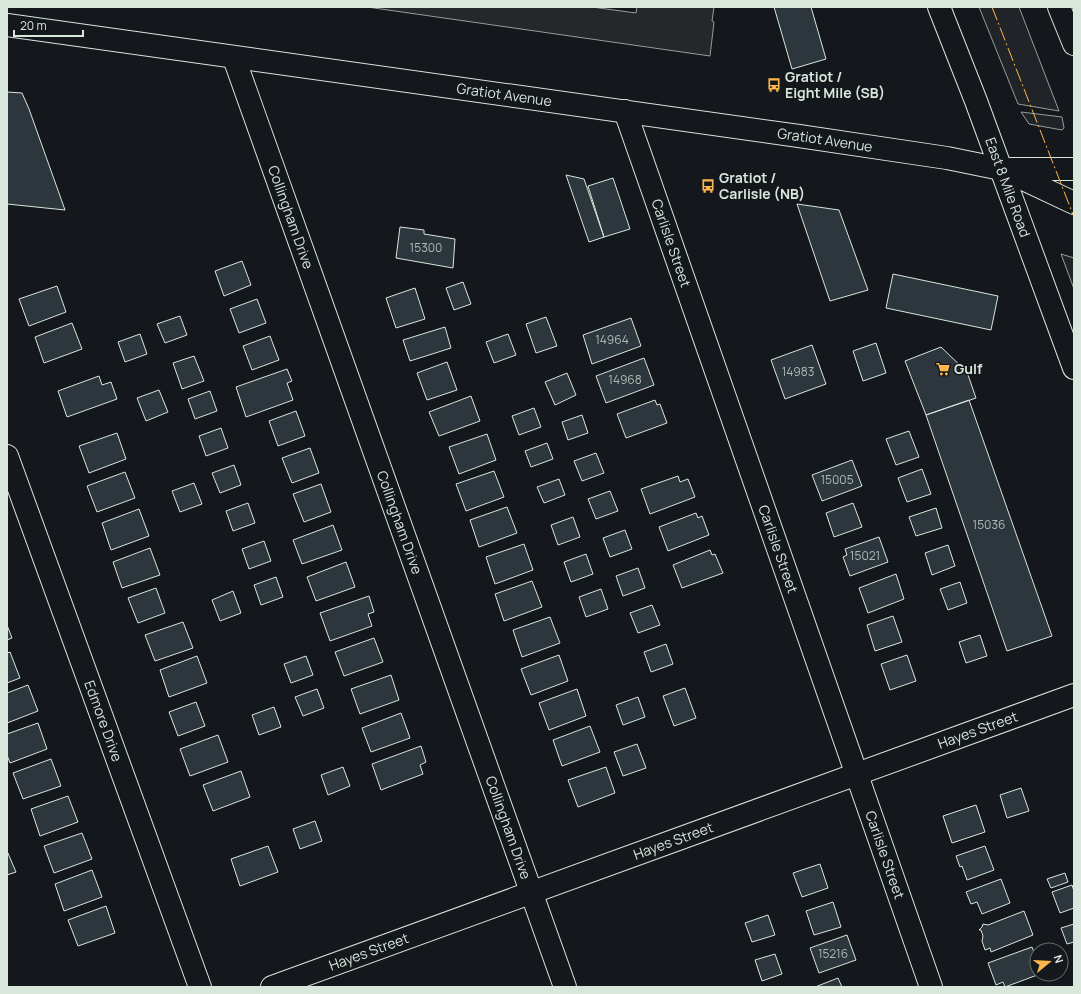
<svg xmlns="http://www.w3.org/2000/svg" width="1081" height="994" viewBox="0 0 1081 994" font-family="Manrope,sans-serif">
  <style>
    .green { fill: #202428; stroke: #939e99 }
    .parking { fill: #24282b; stroke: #939e99 }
    .building { fill: #2c363c; stroke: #d8e6dc }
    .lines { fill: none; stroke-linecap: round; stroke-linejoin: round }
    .minor-casing { stroke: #d8e6dc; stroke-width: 24 }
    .major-casing { stroke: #d8e6dc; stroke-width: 24 }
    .highway-casing { stroke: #d8e6dc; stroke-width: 24 }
    .minor { stroke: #14181c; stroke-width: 22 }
    .major { stroke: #14181c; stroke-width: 22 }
    .highway { stroke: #14181c; stroke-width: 22 }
    .power { stroke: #ffb74d; stroke-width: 1; stroke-dasharray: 14 3 2 3; stroke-linecap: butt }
    .labels { text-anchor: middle; stroke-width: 3; stroke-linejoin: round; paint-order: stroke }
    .number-label { font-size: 12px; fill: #adbab4 }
    .poi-label { font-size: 14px; font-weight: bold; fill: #d8e6dc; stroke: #14181c; text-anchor: start }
    .street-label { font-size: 14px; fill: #d8e6dc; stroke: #14181c }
  </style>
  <rect width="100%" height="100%" fill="#14181c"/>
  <!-- green -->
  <path class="green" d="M979,7h40l40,104 -41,-7z
    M1021,112l41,5 2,11 -2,2 -33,-6z
    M1061,254l13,4v31z"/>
  <!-- parking -->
  <path class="parking" d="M367,7h225l44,6 1,-6h77l-2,14 2,1 -4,34z"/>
  <!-- building -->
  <path class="building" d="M774,7h37l15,52 -34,10z
    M7,92l15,1 7,16 36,101 -58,-6z
    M566,175l18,4 20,58 -15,5z
    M613,178l17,51 -26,8 -16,-51z
    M797,204l42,6 29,80 -38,11z
    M400,227l24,3v4l31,5 -2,29 -57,-10z
    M242,261l9,24 -27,11 -9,-25z
    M893,274l105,22 -7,34 -105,-22z
    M463,282l8,22 -17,6 -8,-22z
    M57,286l9,26 -37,14 -10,-27z
    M415,288l10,31 -29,9 -10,-30z
    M257,299l9,24 -27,10 -9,-24z
    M180,316l7,19 -22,8 -8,-19z
    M546,317l11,29 -21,7 -10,-29z
    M631,318l10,28 -49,18 -9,-29z
    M72,323l10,26 -38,14 -9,-26z
    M445,327l6,21 -41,13 -7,-21z
    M140,334l7,20 -22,8 -7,-20z
    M508,334l8,21 -22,8 -8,-21z
    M270,336l9,24 -27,10 -9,-24z
    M876,343l10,30 -23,8 -10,-30z
    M812,345l14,39 -41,15 -14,-39z
    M941,347l26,25 9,26 -50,17 -21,-54z
    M194,356l10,25 -22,8 -9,-26z
    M644,358l10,27 -48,18 -10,-27z
    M447,362l10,28 -30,10 -10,-27z
    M287,369l5,12 -5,2 6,17 -47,17 -10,-30z
    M567,373l9,22 -21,10 -10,-23z
    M99,376l3,9 9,-3 6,17 -50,18 -9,-26z
    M159,390l9,22 -22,9 -9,-23z
    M210,391l7,20 -22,8 -7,-20z
    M471,396l9,25 -41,15 -10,-24z
    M655,400l2,5 3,-1 7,19 -41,15 -9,-24z
    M969,400l83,236 -45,15 -81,-236z
    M534,408l7,19 -22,8 -7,-19z
    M296,411l9,25 -27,10 -9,-25z
    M582,415l6,18 -20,7 -6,-18z
    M221,428l7,20 -22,8 -7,-20z
    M909,431l10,26 -23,8 -10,-26z
    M117,433l9,26 -37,14 -10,-27z
    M487,434l9,26 -37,14 -10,-27z
    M547,443l6,16 -22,8 -6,-16z
    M310,448l9,25 -27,10 -10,-25z
    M596,453l8,20 -22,8 -8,-20z
    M852,460l10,26 -40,15 -10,-26z
    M234,465l7,20 -21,8 -8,-20z
    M922,469l9,25 -24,8 -9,-24z
    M494,471l10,26 -38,14 -10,-27z
    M125,472l10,26 -38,14 -10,-26z
    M678,476l2,6 8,-3 7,18 -45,17 -9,-25z
    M559,479l6,16 -21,8 -7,-16z
    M194,483l8,21 -22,8 -8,-21z
    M321,484l10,28 -27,10 -11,-28z
    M610,491l8,20 -22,8 -8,-20z
    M248,503l7,20 -22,8 -7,-20z
    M853,503l9,24 -28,10 -8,-24z
    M507,507l10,26 -38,14 -9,-27z
    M936,508l6,20 -26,8 -7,-19z
    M139,509l10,27 -38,14 -9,-27z
    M696,513l2,5 4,-2 7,19 -41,16 -9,-24z
    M573,517l7,20 -22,8 -7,-20z
    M333,525l9,25 -40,14 -9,-24z
    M625,530l7,19 -22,8 -7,-19z
    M879,537l9,25 -38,14 -7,-19 4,-2 -2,-6z
    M264,541l7,20 -22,8 -7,-20z
    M524,544l9,26 -38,14 -9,-27z
    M948,545l7,21 -23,9 -7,-22z
    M150,548l10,27 -38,13 -9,-26z
    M710,550l2,5 3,-1 8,19 -41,15 -9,-23z
    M586,554l7,20 -22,8 -7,-20z
    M346,562l9,25 -39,14 -9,-24z
    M638,568l7,20 -22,8 -7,-20z
    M896,574l8,25 -36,14 -9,-25z
    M276,577l7,20 -22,8 -7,-20z
    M532,581l10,26 -38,14 -9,-27z
    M960,582l7,21 -19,7 -8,-21z
    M156,588l9,25 -27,10 -10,-25z
    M601,589l7,20 -22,8 -7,-20z
    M233,591l8,22 -21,8 -8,-21z
    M369,596l5,16 -6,2 4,12 -42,15 -10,-28z
    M652,605l8,20 -22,8 -8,-20z
    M893,616l9,26 -27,9 -8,-26z
    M550,617l10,26 -38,14 -9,-27z
    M183,622l10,26 -38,13 -10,-26z
    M7,625l5,13 -5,2z
    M980,635l7,21 -21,7 -7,-21z
    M374,638l9,24 -39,14 -9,-24z
    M666,644l7,20 -22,8 -7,-20z
    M10,652l10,26 -13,5v-30z
    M559,655l9,26 -37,14 -10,-26z
    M907,655l9,26 -26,9 -9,-26z
    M197,656l10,27 -38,14 -9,-27z
    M306,656l7,19 -22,8 -7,-19z
    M391,675l8,25 -39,14 -9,-25z
    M28,685l10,26 -31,12v-30z
    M685,688l11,30 -22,8 -11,-30z
    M317,689l7,19 -21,8 -8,-19z
    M577,689l9,27 -37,14 -10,-27z
    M638,697l7,20 -22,8 -7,-20z
    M196,702l9,24 -27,10 -9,-24z
    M274,707l7,20 -22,8 -7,-20z
    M401,713l9,25 -39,14 -9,-24z
    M38,723l9,26 -37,14 -3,-8v-21z
    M590,726l10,26 -38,14 -9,-26z
    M218,735l10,27 -38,14 -10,-27z
    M637,744l9,24 -23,8 -9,-24z
    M421,746l5,16 -6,3 3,9 -42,16 -9,-26z
    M51,759l10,27 -38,13 -10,-26z
    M343,767l7,19 -22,9 -7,-20z
    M606,767l9,26 -37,14 -10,-27z
    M241,771l9,26 -37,14 -10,-26z
    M1021,788l8,23 -22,7 -7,-23z
    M68,796l10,26 -38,14 -9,-27z
    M976,805l9,27 -33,11 -9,-27z
    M315,821l7,20 -22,8 -7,-20z
    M82,833l10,26 -38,14 -10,-27z
    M268,846l10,26 -38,14 -9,-27z
    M985,846l9,24 -27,10 -5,-14 -2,1 -4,-11z
    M7,851l9,21 -9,3z
    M820,864l8,24 -26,9 -9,-24z
    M92,870l10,27 -38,14 -9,-27z
    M1065,873l3,9 -17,6 -4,-9z
    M1001,879l9,24 -28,11 -5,-12 -6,2 -5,-12z
    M1072,885l2,6v17l-14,5 -8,-21z
    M833,902l8,25 -27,8 -8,-24z
    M106,906l9,27 -37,13 -10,-26z
    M1024,911l9,24 -42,17 -1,-4 -5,2 -3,-9 1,-5 -2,-6h-2l3,-3 1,-3 5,1z
    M768,915l7,20 -23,7 -7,-19z
    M1074,924v18l-7,2 -6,-16z
    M847,935l9,25 -37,13 -9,-25z
    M1032,947l5,13v14h3l-35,13 -2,-5 -7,3 -8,-22z
    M775,954l7,20 -20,7 -7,-21z
    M838,978l4,9h-27z"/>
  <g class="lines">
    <defs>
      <g id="minor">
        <path id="s1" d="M234,58l331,929"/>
        <path id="s2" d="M625,111l306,876"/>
        <path id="s3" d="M7,456l193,531"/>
        <path id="s4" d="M272,987l802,-292"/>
      </g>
      <g id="major">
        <path id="s5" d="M7,25l792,111 148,22 54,11h73"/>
        <path d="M1006,171l68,32"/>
      </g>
      <g id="highway">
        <path id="s6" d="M939,7l37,94 98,267"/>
        <path d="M1059,7l15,37"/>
      </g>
    </defs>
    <!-- minor casing -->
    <use href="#minor" class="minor-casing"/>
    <!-- major casing -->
    <use href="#major" class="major-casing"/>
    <!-- highway casing -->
    <use href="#highway" class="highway-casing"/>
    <!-- minor -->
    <use href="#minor" class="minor"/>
    <!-- major -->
    <use href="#major" class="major"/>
    <!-- highway -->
    <use href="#highway" class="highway"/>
    <!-- power -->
    <path class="power" d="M992,7l82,210"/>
  </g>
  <!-- icons -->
  <defs>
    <symbol id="bus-bare" viewBox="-9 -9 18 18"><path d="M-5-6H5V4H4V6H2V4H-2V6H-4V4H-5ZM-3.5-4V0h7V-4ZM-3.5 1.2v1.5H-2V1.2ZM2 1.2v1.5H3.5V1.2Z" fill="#ffb74d" stroke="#14181c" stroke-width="2.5" paint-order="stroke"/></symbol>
    <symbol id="supermarket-bare" viewBox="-9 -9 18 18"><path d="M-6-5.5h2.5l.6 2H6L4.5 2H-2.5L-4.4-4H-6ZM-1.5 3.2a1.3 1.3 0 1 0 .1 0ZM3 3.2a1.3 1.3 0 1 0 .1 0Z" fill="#ffb74d" stroke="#14181c" stroke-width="2.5" paint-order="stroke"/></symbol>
  </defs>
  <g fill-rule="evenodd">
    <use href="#bus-bare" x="764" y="75" width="20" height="20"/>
    <use href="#bus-bare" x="698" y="176" width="20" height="20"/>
    <use href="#supermarket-bare" x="933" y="359" width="20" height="20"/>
  </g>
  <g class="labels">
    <!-- number labels -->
    <g class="number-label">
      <text x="426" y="252">15300</text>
      <text x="612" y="344">14964</text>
      <text x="798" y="376">14983</text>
      <text x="625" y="384">14968</text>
      <text x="837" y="484">15005</text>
      <text x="989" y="529">15036</text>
      <text x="865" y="560">15021</text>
      <text x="833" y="958">15216</text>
    </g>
    <!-- poi labels -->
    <g class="poi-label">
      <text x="785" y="82">Gratiot /<tspan x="785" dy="16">Eight Mile (SB)</tspan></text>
      <text x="719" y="183">Gratiot /<tspan x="719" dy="16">Carlisle (NB)</tspan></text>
      <text x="954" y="374">Gulf</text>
    </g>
    <!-- street labels -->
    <g class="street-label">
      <text dy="5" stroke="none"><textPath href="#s5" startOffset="502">Gratiot Avenue</textPath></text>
      <text dy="5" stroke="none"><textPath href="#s5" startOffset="826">Gratiot Avenue</textPath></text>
      <text dy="5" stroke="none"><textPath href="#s6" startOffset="193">East 8 Mile Road</textPath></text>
      <text dy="5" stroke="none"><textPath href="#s1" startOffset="169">Collingham Drive</textPath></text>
      <text dy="5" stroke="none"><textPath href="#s2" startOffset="140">Carlisle Street</textPath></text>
      <text dy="5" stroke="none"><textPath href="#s1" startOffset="493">Collingham Drive</textPath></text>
      <text dy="5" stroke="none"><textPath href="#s2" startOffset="464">Carlisle Street</textPath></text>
      <text dy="5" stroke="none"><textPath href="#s3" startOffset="282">Edmore Drive</textPath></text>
      <text dy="5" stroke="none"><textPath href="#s4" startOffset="751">Hayes Street</textPath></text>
      <text dy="5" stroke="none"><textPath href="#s1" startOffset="817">Collingham Drive</textPath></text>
      <text dy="5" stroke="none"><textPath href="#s4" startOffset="427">Hayes Street</textPath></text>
      <text dy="5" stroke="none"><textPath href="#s2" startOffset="788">Carlisle Street</textPath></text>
      <text dy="5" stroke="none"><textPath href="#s4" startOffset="103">Hayes Street</textPath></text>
    </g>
  </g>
  <!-- border -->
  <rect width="1081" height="994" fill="none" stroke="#d8e6dc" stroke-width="16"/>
  <!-- north arrow -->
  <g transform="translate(1049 962) rotate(72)"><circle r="19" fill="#14181c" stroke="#626a69"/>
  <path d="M0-3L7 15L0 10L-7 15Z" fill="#ffb74d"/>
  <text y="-6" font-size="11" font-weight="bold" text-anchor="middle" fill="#d8e6dc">N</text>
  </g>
  <!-- scale -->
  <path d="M14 30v6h69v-6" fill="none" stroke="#d8e6dc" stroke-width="2"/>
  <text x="20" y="30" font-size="12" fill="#d8e6dc" stroke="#14181c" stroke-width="3" paint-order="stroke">20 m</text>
</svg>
